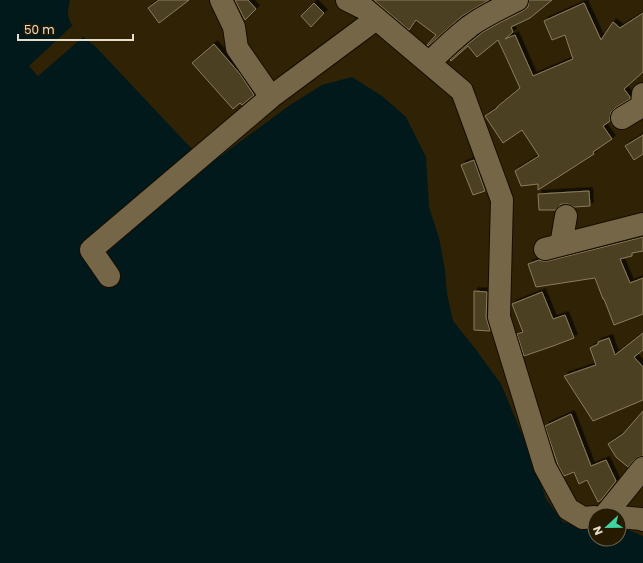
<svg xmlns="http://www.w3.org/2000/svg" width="643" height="563" viewBox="0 0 643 563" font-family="Poppins,sans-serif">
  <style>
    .water { fill: #01191b }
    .pier { fill: #302305 }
    .building { fill: #4c3f21; stroke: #8b7c5d; filter: url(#shadow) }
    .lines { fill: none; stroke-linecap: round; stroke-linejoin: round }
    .minor-casing { stroke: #160d00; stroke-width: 24 }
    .minor { stroke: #756648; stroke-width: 22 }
  </style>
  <defs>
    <filter id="shadow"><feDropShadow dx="3.5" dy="-3.5" stdDeviation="0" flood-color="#0009"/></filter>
  </defs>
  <rect width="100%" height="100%" fill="#302305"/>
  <!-- water -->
  <path class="water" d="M0,0h70c-1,4 -2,9 -2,13 1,16 16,24 27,33l94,100 21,16 12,-7 68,-50 32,-20 30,-8 30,19 24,21 20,40 3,50 10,31 6,32 2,24 6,27 21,26 27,37 33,79 12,36 17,23 24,5h8v12h24v-11h4l20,8v27h-643z"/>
  <!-- pier -->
  <path class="pier" d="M72,26l11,11 -45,39 -9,-10z"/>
  <!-- building -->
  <path class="building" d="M159,0h30l-30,23 -11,-15z
    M235,0h13l8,9 -11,11z
    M374,0h115l-27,16 -34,30 -1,-1 9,-10 -20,-15 -7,10z
    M529,0h23l-22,18 -19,9 2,5 -8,7 10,-4 18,41 40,-17 -8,-24 -13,5 -8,-19 40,-18 17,37 12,-18 7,6 23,-15v59l-19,17 6,8v2l-15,9 -4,4 -1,6v3l-7,5 9,13 -19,13 1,2 -56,36v-6l-17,2 -6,-15 24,-15 -17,-26 -19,13 -18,-27 12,-8v-1l23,-19 -14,-31 -8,-17 -21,17 -9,-11 -17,15 -1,-1 18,-16 15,-12 16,-9 24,-12 5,-4z
    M314,3l10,10 -13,14 -10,-11z
    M214,44l26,30 14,21 -12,10 -2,-2 -7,6 -41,-46z
    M643,135v19l-9,6 -9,-14z
    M474,160l11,31 -12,4 -12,-30z
    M589,191l1,15 -16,1 -6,-3h-7l-5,6h-17l-1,-16z
    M643,237v14l-11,2v3l-12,3 10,24 13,-5v36l-29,11 -10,-26h-1l-8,-21 -59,9 -8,-23 11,-4 3,1h6z
    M474,291l13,1 -1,25 4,14 -16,-1z
    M542,292l11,27 12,-4 9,23 -21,8 -29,10 -7,-22 6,-2 -11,-28z
    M643,333v17l-9,7 9,10v33l-50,21 -29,-45 32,-11 -6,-17 8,-4v-2l11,-4 6,17z
    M643,411v45l-5,1 -4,3 -6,7 -12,-10 -8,-13 15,-10z
    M571,414l20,52 15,-6 10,21 -15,19 -3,2 -11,-22 -8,4 -5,-12 -10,4 -6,-11 -13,-39z"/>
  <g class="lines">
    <defs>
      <path id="minor" d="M221,0l13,27 3,21 34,49 105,-78
        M347,0l18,9 97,82 40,109 -3,117 46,150 23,42 15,9 12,-1
        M429,63c13,-13 27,-26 41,-37 15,-11 31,-18 47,-26
        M622,118l20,-12 1,-12
        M561,245l5,-29
        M545,249l98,-25
        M109,276l-18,-26 180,-153
        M605,515l38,-47
        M619,517l22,2 2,1"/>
    </defs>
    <!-- minor casing -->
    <use href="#minor" class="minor-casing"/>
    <!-- minor -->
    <use href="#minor" class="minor"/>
  </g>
  <!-- north arrow -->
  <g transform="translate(607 527) rotate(248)"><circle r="19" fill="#261a00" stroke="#736952"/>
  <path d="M0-3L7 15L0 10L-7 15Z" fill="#3ed4a3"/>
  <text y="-6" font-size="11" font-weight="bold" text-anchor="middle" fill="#e7dfce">N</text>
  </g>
  <!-- scale -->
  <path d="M18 34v6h115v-6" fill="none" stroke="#e7dfce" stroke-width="2"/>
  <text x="24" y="34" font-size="12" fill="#e7dfce" stroke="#261a00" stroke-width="3" paint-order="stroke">50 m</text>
</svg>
